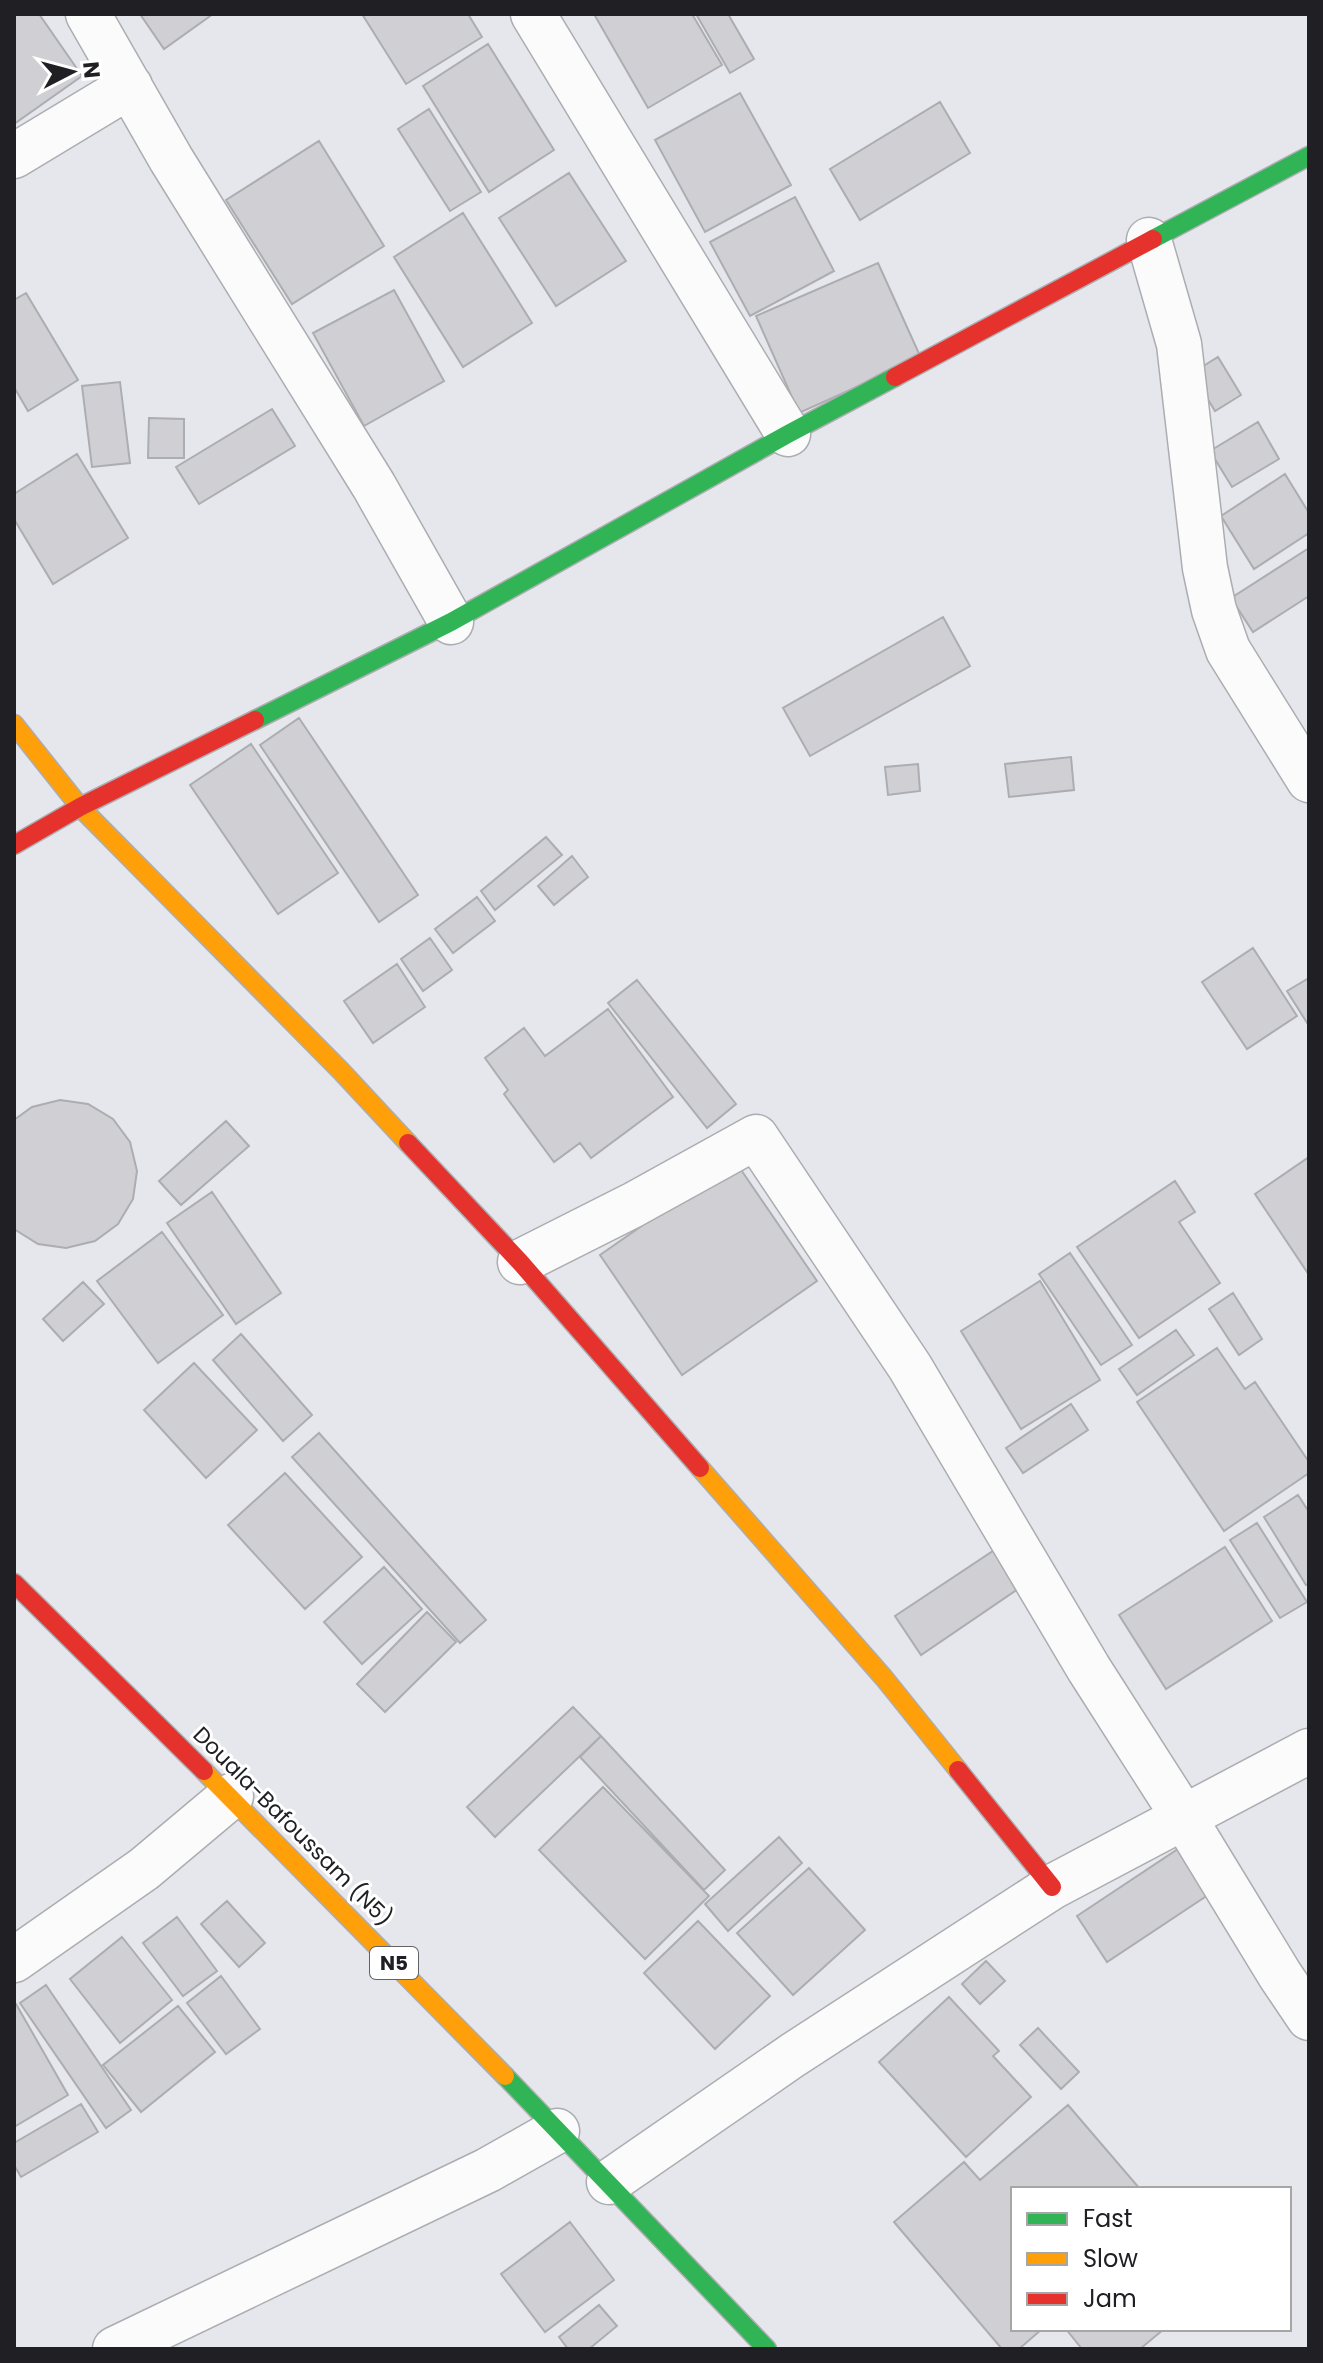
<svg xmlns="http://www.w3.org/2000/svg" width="1323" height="2363" viewBox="0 0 1323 2363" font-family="Poppins,sans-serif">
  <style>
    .building { fill: #d0d0d4; stroke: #acadb1; stroke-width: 2 }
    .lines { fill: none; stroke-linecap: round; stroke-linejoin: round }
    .street-casing { stroke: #acadb1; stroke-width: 47 }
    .fast-casing { stroke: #acadb1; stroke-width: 21 }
    .slow-casing { stroke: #acadb1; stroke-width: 21 }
    .jam-casing { stroke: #acadb1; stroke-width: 21 }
    .street { stroke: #fbfbfc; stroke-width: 44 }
    .fast { stroke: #30b455; stroke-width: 18 }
    .slow { stroke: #ff9f0a; stroke-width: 18 }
    .jam { stroke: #e5322d; stroke-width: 18 }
    .labels { text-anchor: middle; stroke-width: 6; stroke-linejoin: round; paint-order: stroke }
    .shield { fill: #fff; stroke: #636366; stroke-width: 2 }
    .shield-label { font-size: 20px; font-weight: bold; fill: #202024 }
    .street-label { font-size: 22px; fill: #202024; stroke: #fff }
  </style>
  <rect width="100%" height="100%" fill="#e6e7ec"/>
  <!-- building -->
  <path class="building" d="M14,14h25l43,62 -68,48z
    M140,14h73l-49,35z
    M362,14h106l14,23 -76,47z
    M594,14h98l30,51 -74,43z
    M696,14h32l26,45 -24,14z
    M488,44l66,106 -65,42 -66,-106z
    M740,93l51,92 -86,47 -50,-92z
    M940,102l30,51 -110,67 -30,-51z
    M429,109l52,83 -31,19 -52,-82z
    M319,141l65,105 -92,58 -66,-104z
    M569,173l57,88 -70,45 -57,-88z
    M795,197l39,74 -84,45 -40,-74z
    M463,213l69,110 -69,44 -69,-110z
    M878,263l43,95 -122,55 -43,-97z
    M394,290l50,91 -80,45 -51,-93z
    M26,293l52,87 -50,31 -14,-24v-87z
    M1218,357l23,38 -26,16 -23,-38z
    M120,382l10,81 -38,4 -10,-81z
    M272,409l23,37 -96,58 -23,-37z
    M149,418l35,1v39h-36z
    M1258,422l21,37 -47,28 -22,-36z
    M77,454l51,84 -75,46 -39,-65v-25z
    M1285,474l24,39v20l-55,36 -33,-53z
    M1309,548v48l-56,36 -22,-34z
    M943,617l27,49 -160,90 -27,-48z
    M299,718l119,177 -39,27 -119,-177z
    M251,744l87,129 -60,41 -88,-129z
    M1071,757l3,33 -65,7 -4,-33z
    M918,764l2,27 -32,4 -3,-28z
    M546,837l16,18 -67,55 -14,-19z
    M572,856l16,21 -34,28 -16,-19z
    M477,897l18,24 -42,32 -18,-24z
    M430,938l22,32 -29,21 -22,-32z
    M1253,948l44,68 -50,33 -45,-67z
    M397,964l28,43 -52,36 -29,-42z
    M1309,978v48l-22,-35z
    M637,980l99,124 -29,24 -99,-125z
    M608,1009l65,88 -82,61 -11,-15 -26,19 -50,-68 4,-4 -23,-32 39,-30 21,28z
    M60,1100l28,4 25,15 17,23 7,29 -4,28 -15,25 -23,17 -29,7 -28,-4 -24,-15v-109l18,-13z
    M226,1121l23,25 -68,59 -22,-24z
    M1309,1157v118l-54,-81z
    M735,1161l82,120 -135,94 -82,-120z
    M1175,1181l20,31 -16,10 41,61 -81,55 -62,-91z
    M212,1192l69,101 -45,31 -69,-101z
    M162,1232l61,83 -65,48 -61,-82z
    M1070,1253l62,92 -31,20 -62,-91z
    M1040,1281l60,99 -79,49 -60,-98z
    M83,1282l21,22 -41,37 -20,-22z
    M1233,1293l29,46 -23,16 -30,-46z
    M1176,1330l18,25 -57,40 -18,-26z
    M241,1334l71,81 -29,26 -70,-81z
    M1217,1348l28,41 10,-7 54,80v11l-85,58 -87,-129z
    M194,1363l63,67 -51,48 -62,-68z
    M1071,1404l17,26 -65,43 -17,-25z
    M319,1433l167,187 -26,23 -168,-186z
    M285,1473l77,84 -57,52 -77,-84z
    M1298,1495l11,17v72l-3,1 -42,-68z
    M1257,1523l50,79 -27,16 -50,-78z
    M999,1547l25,38 -103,70 -26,-39z
    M1225,1547l47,74 -106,68 -47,-74z
    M384,1567l38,42 -60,55 -38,-42z
    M427,1612l29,30 -71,70 -28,-28z
    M573,1707l28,29 -106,101 -28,-30z
    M601,1736l124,134 -21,20 -124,-133z
    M603,1787l106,109 -64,63 -106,-109z
    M779,1837l23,26 -74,68 -23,-27z
    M1178,1849l30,46 -101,67 -30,-46z
    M809,1868l56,62 -72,65 -56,-62z
    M227,1901l38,42 -26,24 -38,-43z
    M177,1917l40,54 -34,25 -40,-53z
    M698,1921l72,75 -55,53 -71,-76z
    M122,1937l50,63 -52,43 -50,-64z
    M986,1961l19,20 -25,23 -18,-20z
    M221,1976l39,53 -34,25 -39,-51z
    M46,1985l85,125 -25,18 -86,-125z
    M949,1997l50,54 -6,5 38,41 -65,60 -87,-95z
    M16,2004l52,91 -54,32v-122z
    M178,2006l37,46 -74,60 -38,-47z
    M1038,2028l41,44 -18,17 -41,-44z
    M81,2104l17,28 -77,45 -7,-12v-22z
    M1068,2105l72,84h-127v140h29l-23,20h-17l-108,-127 70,-60 16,18z
    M570,2222l44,58 -69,52 -44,-58z
    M599,2305l18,21 -28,23h-21l-9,-12z
    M1066,2329h98l-24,20h-58z"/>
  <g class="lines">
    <defs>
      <path id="street" d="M88,14l83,145 203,327 77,136
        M533,14l255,420
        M14,156l116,-70
        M1149,240l30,104 26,224 9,42 14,40 81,130
        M520,1262l113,-57 123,-68 154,230 179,302 94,147 97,159 29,43
        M14,1960l130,-91 87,-73
        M609,2182l184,-127 259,-168 257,-136
        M115,2349l373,-179 69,-39"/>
      <path id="fast" d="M1153,239l156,-83
        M255,720l196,-98 337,-188 107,-57
        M505,2076l262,273"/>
      <path id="slow" d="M14,724l66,83 261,264 67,72
        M700,1468l184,210 74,92
        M204,1771l301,305"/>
      <path id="jam" d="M895,377l258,-138
        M14,845l66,-38 175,-87
        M408,1143l112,119 180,206
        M14,1583l190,188
        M958,1770l94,117"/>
    </defs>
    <!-- street casing -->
    <use href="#street" class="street-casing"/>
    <!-- fast casing -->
    <use href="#fast" class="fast-casing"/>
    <!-- slow casing -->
    <use href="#slow" class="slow-casing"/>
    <!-- jam casing -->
    <use href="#jam" class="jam-casing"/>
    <!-- street -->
    <use href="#street" class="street"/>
    <!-- fast -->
    <use href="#fast" class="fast"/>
    <!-- slow -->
    <use href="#slow" class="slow"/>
    <!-- jam -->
    <use href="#jam" class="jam"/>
  </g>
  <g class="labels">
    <!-- shield labels -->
    <rect class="shield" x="370" y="1947" width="48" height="32" rx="6"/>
    <g class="shield-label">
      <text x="394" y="1970">N5</text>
    </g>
    <!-- street labels -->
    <g class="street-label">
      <text transform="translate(293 1826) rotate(45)" y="8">Douala-Bafoussam (N5)</text>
    </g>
  </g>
  <!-- border -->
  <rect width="1323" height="2363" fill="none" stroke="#202024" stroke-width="32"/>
  <!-- legend -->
  <rect x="1011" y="2187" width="280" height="144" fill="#ffffff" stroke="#a6a6a7" stroke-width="2"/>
  <rect x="1027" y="2213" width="40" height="12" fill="#30b455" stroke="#a6a6a7" stroke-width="2"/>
  <text x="1083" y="2227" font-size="24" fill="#202024">Fast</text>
  <rect x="1027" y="2253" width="40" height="12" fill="#ff9f0a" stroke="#a6a6a7" stroke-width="2"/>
  <text x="1083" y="2267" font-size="24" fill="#202024">Slow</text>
  <rect x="1027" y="2293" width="40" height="12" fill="#e5322d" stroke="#a6a6a7" stroke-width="2"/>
  <text x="1083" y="2307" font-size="24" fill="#202024">Jam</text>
  <!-- north arrow -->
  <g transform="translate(72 72) rotate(84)" stroke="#ffffff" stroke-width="6" paint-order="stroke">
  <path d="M0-6L14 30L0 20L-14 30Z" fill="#202024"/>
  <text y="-12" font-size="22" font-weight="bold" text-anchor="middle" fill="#202024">N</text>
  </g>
</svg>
